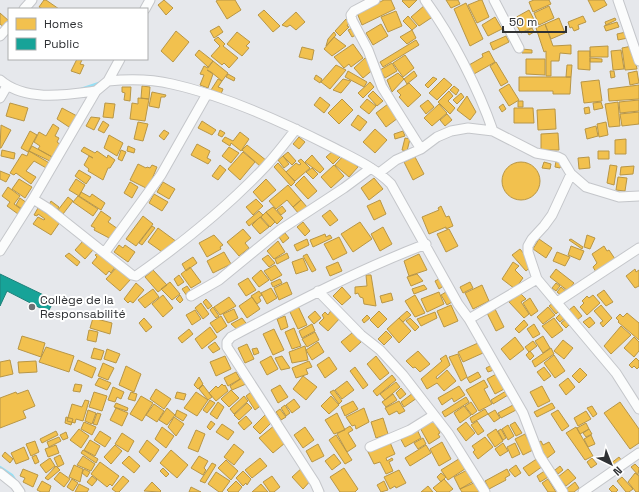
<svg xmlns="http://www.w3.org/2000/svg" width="639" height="492" viewBox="0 0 639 492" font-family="'Space Grotesk',sans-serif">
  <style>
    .homes { fill: #f2c14e; stroke: #b89646 }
    .public { fill: #17a398; stroke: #1e817a }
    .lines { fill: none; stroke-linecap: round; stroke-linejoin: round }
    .stream { stroke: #95dff4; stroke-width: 2.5 }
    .minor-casing { stroke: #c4c6ca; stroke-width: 11 }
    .minor { stroke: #fbfcfc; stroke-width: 9 }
    .poi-dot { fill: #6f7174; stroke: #fff; stroke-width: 1.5 }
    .labels { text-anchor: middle; stroke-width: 4; stroke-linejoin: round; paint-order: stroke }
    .poi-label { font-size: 12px; fill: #2f3134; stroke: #fff; text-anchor: start }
  </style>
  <rect width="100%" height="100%" fill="#e6e8ec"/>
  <!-- homes -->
  <path class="homes" d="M44,0h2l13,9h-16l-4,-2z
    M164,0l9,8 -7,7 -8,-10z
    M218,0h17l6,10 -14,9 -11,-18z
    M384,0h7l4,9 -33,16 -5,-12z
    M417,0l-8,8 -7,-7 1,-1z
    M446,0h12l2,4 -9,4z
    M480,0h2l7,17 -12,6 -9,-18z
    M534,0h15l2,4 -18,8 -4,-10z
    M588,0h16l3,5 -13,7z
    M466,3l17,36 -13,7 -16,-37z
    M425,5l9,11 -15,10 -8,-9z
    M549,6l5,12 -15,7 -5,-12z
    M264,10l16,16 -7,6 -15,-17z
    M529,10l8,15 -16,8 -8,-14z
    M396,11l6,15 -14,6 -7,-15z
    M296,12l9,10 -9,8 -6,-5 -3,2 -5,-2z
    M0,13l9,8 -4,7 -5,-4z
    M408,16l9,10 -5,4 -9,-9z
    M583,16l3,6 -8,3 1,4 -5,2 -2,-4 -2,1 -2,-6z
    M495,17l7,12 -14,7 -6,-11z
    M559,18l6,15 -14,6 -6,-15z
    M615,18l1,2 -10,5 -1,-3z
    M346,19l3,4 -2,3 2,1 -9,9 -5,-5z
    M617,22l2,5 -13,4 -2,-5z
    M381,24l7,12 -15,9 -7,-12z
    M545,24l8,22 18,-1v9l-11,-1 -1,8h-8v15h-5v-25l-2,1 -8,-24z
    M219,26l4,6 -9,6 -4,-7z
    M355,27l3,7 -6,3 -4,-7z
    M532,28l2,4 -5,3 -2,-4z
    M412,30l4,8 -9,6 -7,-7z
    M176,31l13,11 -16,20 -12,-11z
    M237,32l13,10 -4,4 3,2 -7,8 -15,-12z
    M334,32l2,3 -10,11 2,-7z
    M626,32l2,6 -10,2 -1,-6z
    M506,36l3,6 -16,8 -3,-7z
    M218,37l7,7 -2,2 15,12 -9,10 -5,-5 -2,2 -11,-9 9,-10 -6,-6z
    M334,37l12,9 -14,10 -8,-7z
    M416,40l3,5 -36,22 -3,-5z
    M353,44l10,14 -12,9 -2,-3 -5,4 -10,-11z
    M608,46v11h-18v-10z
    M632,46l5,23 -12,1 -3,-22z
    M302,47l12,3 -2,10 -13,-3z
    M522,49l10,1v3h-10z
    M199,50l14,11 -5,6 -13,-12z
    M621,50l3,19 -11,1 -2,-19z
    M489,51l6,11 -21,12 -5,-9 14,-8 -1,-3z
    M578,51h12v19l-12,-1z
    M405,55l9,13 -11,9 -10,-14z
    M365,58l10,10 -12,10 -9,-10z
    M590,58l12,1v3h-12z
    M77,59l5,1 -2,4 4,1 -4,9 -9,-3z
    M526,59h19v16l-19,-1z
    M213,61l15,12 -6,8 -11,-9 -4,-2 6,4 -5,14 -8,-3 4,-10 -4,-1 4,-8 4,2z
    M496,62l12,20 -7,4 -11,-20z
    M392,63l5,8 -12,7 -5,-8z
    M336,65l10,5 -16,19 -9,-7z
    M567,65h5l-1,12h-5z
    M348,71l19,11 -3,5 -19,-10z
    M414,71l3,5 -10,8 -3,-5z
    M610,71h4l1,6 -4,1z
    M637,71l2,12 -9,2 -2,-12z
    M398,73l6,6 -12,13 -5,-12z
    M228,74l7,4 -1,3 -8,-4z
    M316,75l6,4 -2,4 -6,-4z
    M433,77l4,2 -9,9 -3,-3z
    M519,77h52l-1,17h-17v-3h-34z
    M444,78l8,7 -15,15 -8,-7z
    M218,79l4,2 -4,6 5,2 -2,5 -10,-4z
    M343,79l8,2 -10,12 -8,-3z
    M599,80l3,21 -18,2 -3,-21z
    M370,82l4,5 -11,11 -5,-5z
    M409,83l12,12 -13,12 -9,-10 2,-2 -4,-4z
    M509,84l10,16 -10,6 -10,-16z
    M639,85v14l-30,2 -1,-12z
    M142,86l8,1 -1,12 -8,-1z
    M454,86l5,4 -3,5 -6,-5z
    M122,87h9l-1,14 -6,-1 1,-7 -3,-1z
    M373,91l10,10 -6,5 -9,-10z
    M449,91l4,5 -5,5 7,7 -5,6 -12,-12z
    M152,92l14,3 -1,2h-4l-2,11 -10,-2z
    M461,93l3,4 -7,7 -4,-4z
    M467,96l9,16 -6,8 -13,-10z
    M320,97l10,8 -6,8 -10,-8z
    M138,98l11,1 -4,22 -15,-2 2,-16 6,1z
    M342,99l11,11 -14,14 -11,-11z
    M367,99l9,7 -7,8 -9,-7z
    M428,100l6,7 -8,7 -6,-8z
    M639,100v11l-19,2 -1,-11z
    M518,101h5v6h-5z
    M601,102l2,6 -9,2 -1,-7z
    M618,102l2,24 -11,1 -4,-23z
    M10,103l18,5 -4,13 -18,-5z
    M105,103l10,1 -2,14 -10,-1z
    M388,104l10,14 -12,9 -10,-14z
    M439,104l8,9 -15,13 -8,-8z
    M503,104l3,5 -4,3 -3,-5z
    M589,107l1,6 -5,1 -1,-6z
    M62,108l15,8 -8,11 -12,-8z
    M514,108h19l1,15h-20z
    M555,109l1,20 -18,1 -1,-20z
    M639,112v12l-17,2 -2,-12z
    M447,114l5,6 -7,6 -5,-6z
    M358,115l9,7 -7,9 -9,-6z
    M91,117l9,1 -6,12 -8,-4z
    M103,121l6,4 -5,8 -6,-3z
    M202,121l14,9 -4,5 -14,-7z
    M138,122l10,2 -5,17 -9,-2z
    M606,122l2,13 -9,2 -2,-13z
    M53,124l6,4 -4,8 4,2 -2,4 4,3 -7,13 -16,-9 2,-3 -6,-4 5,-10 7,4z
    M1,125l10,5 -10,18h-1z
    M596,126l2,10 -11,3 -2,-10z
    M375,129l12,11 -12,13 -12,-11z
    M164,130l5,3 -5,7 -5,-4z
    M220,130l5,3 -3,4 -4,-2z
    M30,131l7,4 -9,17 -7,-4z
    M403,131l2,5 -10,3 -1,-5z
    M240,132l9,7 -8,12 -10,-8 -1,3 -8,-5 3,-4 8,4z
    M558,133l1,17h-18v-16z
    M109,135l14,8 -6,13 -13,-8z
    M299,137l6,5 -6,7 -6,-5z
    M405,138l5,1 -3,12 -5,-1z
    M626,139v15h-11v-14z
    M197,144l13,7 -3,7 4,2 -3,4 -17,-9z
    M247,145l20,16 -6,6 -19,-17z
    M32,146l22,12 -2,4 -23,-11z
    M128,146l7,3 -1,4 -7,-2z
    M84,147l11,6 2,-2 10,7 1,-3 7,5 -5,8h-2l-5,12 -15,-9 1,-2 -5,-4 5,-9 4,2 -12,-7z
    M229,147l10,6 -8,10 -9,-7z
    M2,150l13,3 -1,6 -13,-3z
    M121,150l5,2 -4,9 -4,-2z
    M334,150l8,5 -9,9 -7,-7z
    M29,151l22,13 -3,5 -14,-8 -8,10 10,6 -5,7 -15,-11 -2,2 -4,-2 12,-19 5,2z
    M598,151h11v8h-11z
    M243,152l12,10 -15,18 -12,-11z
    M288,152l8,9 -4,4 -9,-9z
    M312,155l12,14 -4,4 -15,-11z
    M344,155l14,12 -9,10 -14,-12z
    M283,156l6,8 -5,4 -6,-8z
    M415,157l9,17 -11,6 -9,-18z
    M589,157l1,11 -11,1 -1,-11z
    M301,159l9,9 -15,13 -9,-9 10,-9 3,2 2,-1 -3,-3z
    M556,161l6,2 -2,5 -5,-1z
    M544,162l7,2 -1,5 -8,-1z
    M502 181a19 19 0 1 1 38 0a19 19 0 1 1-38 0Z
    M278,163l17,19 -4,4 -17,-19z
    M138,164l8,4 1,-1 3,1 2,-3 5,2 -9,22 -18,-9z
    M220,165l6,5 -8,10 -6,-4z
    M334,165l10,11 -13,12 -10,-11z
    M610,165l7,1 -3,19 -7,-2z
    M634,166l-1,8 -13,1 1,-8z
    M312,168l6,6 -5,5 -7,-7z
    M79,170l12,7 -5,7 -11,-8z
    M0,171l10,4 -4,7 -6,-3z
    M304,176l13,15 -9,8 -13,-14z
    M618,177l9,1 -2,13 -9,-1z
    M374,178l9,11 -14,11 -8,-12z
    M19,179l13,8 -7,11 -13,-9z
    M76,179l9,6 -6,11 -10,-6z
    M266,179l10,11 -14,12 -9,-10z
    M130,182l8,5 -6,11 -8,-5z
    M163,182l12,7 -6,10 -12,-7z
    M288,185l13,15 -8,7 -6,-7 -11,9 -7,-8z
    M8,187l12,9 -6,8 8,6 -4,4 -11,-8 3,-4 -8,-6z
    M81,192l9,5 2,-3 13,9 -4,7 -22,-14z
    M154,194l14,8 -6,9 -13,-8z
    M78,196l20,13 -5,7 -20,-14z
    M68,197l5,4 -10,13 -5,-4z
    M20,198l7,5 -5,6 -6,-4z
    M256,199l7,7 -10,9 -7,-8z
    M301,200l6,7 -8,7 -6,-7z
    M380,200l6,14 -12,6 -7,-14z
    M51,201l8,6 -2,3 -8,-5z
    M282,206l4,5 -5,4 -4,-5z
    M441,206l5,11 3,-1 4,10 -7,3v-2l-17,7 -7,-17 17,-7 -1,-2z
    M273,207l10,11 -6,6 -11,-12z
    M38,208l22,14 -9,13 -18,-11 5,-7 6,3 1,-1 -7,-5 -1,2 -3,-1z
    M330,210l8,10 -8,6 -8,-10z
    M101,211l10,7 -3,4 10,7 -7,10 -17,-9 1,-2 -4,-2z
    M259,211l4,4 -14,11 -3,-4z
    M266,212l9,10 -5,5 -9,-10z
    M143,216l10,8 -17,22 -10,-7z
    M260,217l9,10 -9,7 -8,-9z
    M303,222l7,9 -5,5 -8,-9z
    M360,222l12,17 -19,13 -12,-18z
    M152,226l3,2 -13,17 -3,-2z
    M383,227l9,17 -12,7 -9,-17z
    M158,228l19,14 -2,2 -2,-2 -8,12 -17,-12z
    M243,229l8,9 -6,5 4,5 -10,8 -12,-14z
    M449,229l9,17 -12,6 -9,-18z
    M285,233l4,5 -6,5 -4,-6z
    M325,234l1,3 4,-2 2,3 -19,9 -3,-7z
    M214,235l9,10 -3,2 1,2 -14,8 -8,-14z
    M587,235l8,3 -5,11 -6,-2z
    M339,237l8,16 -14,7 -9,-16z
    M307,239l2,6 -12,6 -3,-6z
    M539,239l13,9 -6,10 -13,-9z
    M571,239l12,8 -1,2 -13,-9z
    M83,241l10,9 -8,9 -10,-9z
    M278,241l7,11 -11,7 -7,-8z
    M119,245l4,3 2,-3 10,7 -7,10 -14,-10z
    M571,246l13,5 -4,9 -12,-5z
    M604,246l3,5 2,-1 6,9 -19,13 -3,-5 4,-4 -5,-9z
    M520,249l13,16 -7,6 -14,-16z
    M101,251l14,16 -4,6 -2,-2 -3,4 -14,-12 5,-6 -2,-2z
    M224,252l7,12 -18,9 -6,-12z
    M557,252l13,5 -5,9 -12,-5z
    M69,253l11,9 -3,4 -12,-10z
    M287,253l2,5 -12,6 -2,-5z
    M307,254l9,16 -4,2 -9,-16z
    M419,254l8,16 -18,6 -5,-15z
    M268,255l7,8 -6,4 -7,-8z
    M193,257l4,6 -11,8 -4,-7z
    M303,258l5,12 -12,4 -4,-12z
    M338,262l4,9 -12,5 -4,-9z
    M513,262l6,4 -4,4 8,8 -8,11 -13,-10z
    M275,265l7,10 -11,6 -7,-10z
    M117,267l14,12 -11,12 -14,-12z
    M190,267l11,15 -10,6 -10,-14z
    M556,269l18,14 -6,8 -18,-14z
    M635,269l1,3 3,-2v16l-4,2 -9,-12z
    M153,270l14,15 -9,7 -13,-15z
    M261,270l8,10 -10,7 -7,-9z
    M417,274l6,7 -12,5 -4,-9z
    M179,275l5,7 -6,4 -4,-7z
    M366,275h5l5,31 -12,-2 -1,-6 -3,-1 -2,-4 -3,1v-7l12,-1z
    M248,278l8,12 -10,6 -8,-12z
    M441,278l4,7 -6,4 -4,-8z
    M280,279l2,4 -9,4 -2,-4z
    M170,282l10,12 -8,6 -11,-11z
    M287,282l5,12 -13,6 -5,-12z
    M470,282l3,6 -10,5 -3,-6z
    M136,283l8,7 -11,13 -3,-2 -2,2 -4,-4z
    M556,283l4,3 -4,5 -4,-3z
    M424,285l3,4 -13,5 -2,-5z
    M482,285l7,16 -16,8 -8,-16z
    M187,286l5,7 -5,3 -5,-7z
    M342,287l9,10 -9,8 -9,-9z
    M561,287l6,5 -4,5 -6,-5z
    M271,288l6,10 -10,6 -6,-11z
    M153,289l6,8 -14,11 -7,-8z
    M604,290l9,12 -7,4 -9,-11z
    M259,291l3,4 -3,2 2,4 -4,3 -6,-8z
    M439,292l5,12 -17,8 -6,-13z
    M446,292l6,10 -5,3 -6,-10z
    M391,293l2,7 -11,3 -2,-7z
    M520,293l6,6 -5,3 8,12 -5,4 -15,-16z
    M163,295l10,13 -10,9 -11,-13z
    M180,295l3,5 -3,3 -4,-4z
    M415,295l10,18 -10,4 -10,-16z
    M593,295l7,8 -13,12 -7,-8 4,-4 -2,-2 5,-5 2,2z
    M229,297l7,9 -16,9 -6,-8z
    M252,297l8,12 -13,9 -8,-12z
    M530,298l8,13 -7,5 -8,-13z
    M206,299l6,7 -4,3 -5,-7z
    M201,303l8,11 -6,5 -8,-11z
    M553,303l7,7 -4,4 -7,-8z
    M451,305l7,16 -14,6 -7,-16z
    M601,305l11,13 -9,9 -3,-4 3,-2 -9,-10z
    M298,306l9,19 -9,4 -9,-19z
    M574,306l8,10 -5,4 -8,-10z
    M213,307l6,9 -3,2 -6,-8z
    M494,307l10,20 -8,4 -10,-20z
    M548,307l7,8 -12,9 -6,-7z
    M234,309l4,9 -10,5 -5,-9z
    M332,309l9,8 -13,14 -9,-8 5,-5 -2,-3 3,-3 3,3z
    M195,310l6,9 -9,6 -6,-10z
    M315,311l6,7 -7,6 -6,-7z
    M379,311l8,8 -9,9 -8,-8z
    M407,311l4,4 -8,7 -4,-4z
    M435,312l2,6 -16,8 -4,-7z
    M562,312l4,5 -6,5 -4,-4z
    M627,313l12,10v17l-21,-18 1,-1 -3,-3 4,-4 3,3z
    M367,315l3,3 -6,5 -2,-3z
    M221,316l6,10 -10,7 -7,-10z
    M285,316l3,11 -7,3 -4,-11z
    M590,317l5,6 -6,5 -6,-6z
    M93,318l19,5 -2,11 -20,-6z
    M144,318l8,9 -6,5 -7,-9z
    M242,318l7,9 -9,5 -9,-8z
    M399,318l12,13 -12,12 -12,-14z
    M410,318l9,9 -4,4 -9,-10z
    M554,318l9,12 -11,8 -10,-12z
    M567,318l4,5 -5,5 -5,-5z
    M524,320l4,5 -9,8 -4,-4z
    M312,324l3,7 -13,7 -3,-7z
    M534,324l6,10 -7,4 -6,-9z
    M621,326l10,9 -20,19 -7,-8z
    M210,327l7,10 -15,12 -7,-10z
    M294,328l7,18 -9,3 -7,-17z
    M189,329l4,5 -11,9 -4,-5z
    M274,329l10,21 -11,5 -10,-21z
    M89,330l9,2 -2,10 -9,-2z
    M386,331l6,6 -8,8 -6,-6z
    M315,332l4,8 -12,7 -5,-8z
    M352,333l9,9 -11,10 -9,-10z
    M22,336l23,7 -4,14 -23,-8z
    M543,336l7,12 -7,5 -8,-12z
    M515,337l9,12 -14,11 -9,-11z
    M634,337l5,5v9l-5,6 -10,-9z
    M563,340l10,8 -9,11 -10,-8z
    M533,341l4,5 -8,6 -4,-5z
    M215,342l5,7 -7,4 -5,-6z
    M318,342l6,10 -12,8 -6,-10z
    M478,343l5,10 -20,9 -5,-10z
    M247,344l7,15 -9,4 -7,-15z
    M305,346l3,14 -16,3 -3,-11z
    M46,347l28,9 -5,16 -30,-10z
    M94,348l10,3 -3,9 -10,-2z
    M257,348l2,5 -5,2 -2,-6z
    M551,348l3,6 -19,13 -3,-6z
    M107,349l13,5 -4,9 -12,-4z
    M418,351l12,13 -10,8 -5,-5 -2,1 -7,-7z
    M530,351l4,5 -4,4 -4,-5z
    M458,354l9,23 -6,4 -12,-24z
    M446,355l4,10 -14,12 1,2 10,-9 9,11 -12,10 -7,-8 -10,6 -6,-10 21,-18 -2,-2z
    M554,355l11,16 -10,7 -11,-15z
    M225,356l6,13 -15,7 -6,-14z
    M271,356l7,13 -11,6 -7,-13z
    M282,356l8,12 -9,2 -6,-12z
    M376,356l13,17 -9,7 -13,-16z
    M329,357l8,12 -12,9 -8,-13z
    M636,358l3,3v6l-2,2 -3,-3 -2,2 -3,-3z
    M10,360l3,14 -13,3v-15z
    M78,360l18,8 -4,10 -18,-8z
    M36,361l1,11 -18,1 -1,-11z
    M309,361l3,6 -6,2 2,5 -12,4 -4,-10z
    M103,363l11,5 -6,12 -10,-4z
    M492,365l2,5 -6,2 -2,-4z
    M126,366l15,8 -7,18 -15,-7z
    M355,367l13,18 -5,4 -13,-18z
    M544,367l7,9 -7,5 -7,-9z
    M580,368l7,7 -8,8 -7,-7z
    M236,372l4,7 -12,7 -4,-8z
    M478,372l3,5 -11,6 -3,-5z
    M498,373l8,15 -11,6 -8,-15z
    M392,375l4,5 -19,16 -4,-5z
    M303,376l14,11 -11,13 -13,-11z
    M199,377l4,7 -5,5 -4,-4z
    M99,378l12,5 -4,7 -12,-5z
    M242,378l4,6 -14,6 -2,-4z
    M568,378l7,9 -9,8 -7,-10z
    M484,380l4,7 -4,2 8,15 -13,7 -13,-21z
    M347,381l7,9 -12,9 -7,-9z
    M396,382l4,5 -15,13 -5,-6z
    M75,384l7,1 -2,7 -7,-1z
    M222,384l2,2 1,-1 3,6 -12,10 -7,-8 7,-7 2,2z
    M203,385l9,12 -4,3 -9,-11z
    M280,385l8,12 -10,6 -7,-13z
    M459,386l6,9 -11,7 -2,-4 -10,7 -4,-7z
    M542,386l8,15 -12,6 -8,-15z
    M113,387l11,5 -3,7 -4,-2 -2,5 -7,-2z
    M401,388l5,6 -6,5 -4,-6z
    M156,389l15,10 -7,10 -14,-10z
    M255,389l8,15 -8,6 -9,-14z
    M28,390l7,16 -12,5 3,7 -26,10v-30l16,-6 1,2z
    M231,390l8,8 -10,9 -8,-8z
    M334,390l8,11 -3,3 -9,-12z
    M506,391l2,4 -15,9 -2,-4z
    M94,392l13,4 -5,15 -13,-4z
    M131,392l6,2 -2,7 -7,-2z
    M177,392l9,2 -2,6 -9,-2z
    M196,392l12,8 -11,16 -13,-8z
    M413,393l4,5 -13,9 -3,-5z
    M393,394l4,6 -11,7 -4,-5z
    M141,396l12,7 -11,18 -12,-7z
    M244,396l4,5 -14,13 -4,-5z
    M331,396l8,9 -10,9 -8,-8z
    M466,397l3,5 -24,15 -3,-5z
    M294,399l6,8 -8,6 -6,-8z
    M85,400l4,1 -6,20 -7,-2 -1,4 -8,-2 5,-17 10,3z
    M210,400l5,3 -8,10 -4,-3z
    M353,401l5,8 -13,7 -4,-9z
    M399,401l6,10 -6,3 -2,-3 -8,4 -4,-7z
    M218,402l6,5 -7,12 -7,-5z
    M471,402l6,9 -5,4 -7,-9z
    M620,402l19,27v14l-9,6 -26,-36z
    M116,403l12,5 -1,3 -13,-4z
    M247,403l5,5 -13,12 -5,-5z
    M552,403l3,5 -18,9 -3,-5z
    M154,404l10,7 -7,11 -11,-7z
    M285,405l5,8 -4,3 -5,-8z
    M513,405l3,5 -15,8 -3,-5z
    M464,406l7,9 -11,8 -6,-10z
    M592,406l5,8 -4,3 -6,-9z
    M116,408l12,5 -6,13 -12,-6z
    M167,408l8,7 -8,10 -8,-5z
    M364,408l5,14 -13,7 -1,-4 -3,1 -6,-9z
    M280,409l6,8 -5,3 -5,-8z
    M485,409l3,5 -16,9 -2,-5z
    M88,410l8,3 -4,11 -7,-3z
    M177,410l10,5 -4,6 -8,-5z
    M495,410l5,8 -6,4 -6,-8z
    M558,410l11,16 -7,5 -11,-17z
    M586,411l5,8 -13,7 -4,-8z
    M97,413l4,1 -4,11 -4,-1z
    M337,413l8,17 -11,4 -9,-14z
    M265,415l7,7 -12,12 -7,-7z
    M246,416l6,7 -8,7 -6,-7z
    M434,416l6,10 -3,1 3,6 -2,1 2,3 -11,7 -10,-18z
    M66,417l7,2 -2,6 -6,-2z
    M174,417l10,7 -8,12 -8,-9z
    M383,418l5,16 -12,4 -5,-16z
    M211,421l4,3 -5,6 -3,-3z
    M477,421l7,10 -6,4 -7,-10z
    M84,422l12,5 -4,8 -11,-6z
    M466,422l9,11 -9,8 -9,-12z
    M515,422l7,11 -6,3 -6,-11z
    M586,423l3,6 -9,5 -3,-6z
    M222,424l12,8 -6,8 -12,-8z
    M275,425l10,18 -12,10 -14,-15z
    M508,425l6,11 -6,4 -6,-11z
    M350,426l3,4 -5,3 8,13 -9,6 -10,-18z
    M162,427l12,9 -8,12 -11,-9z
    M305,427l9,13 -11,8 -9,-13z
    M416,427l5,11 -16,9 -6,-11z
    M576,427l17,29 -8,4 -19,-27z
    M79,429l10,7 -8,12 -11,-8z
    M496,429l7,12 -8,6 -8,-12z
    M501,429l5,9 -3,2 -5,-9z
    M589,429l3,5 -6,3 -3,-4z
    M196,430l9,4 -7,18 -10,-4z
    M56,431l2,4 -16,8 -2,-4z
    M100,431l11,7 -6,9 -11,-7z
    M66,432l2,6 -5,2 -3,-5z
    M122,433l12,8 -6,11 -13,-8z
    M525,434l8,16 -10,5 -8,-16z
    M336,435l16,25 -7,4 -16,-24z
    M591,435l4,9 -7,3 -4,-8z
    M59,437l2,4 -12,6 -2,-5z
    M485,437l8,10 -15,12 -5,-7 2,-2 -3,-4z
    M423,438l3,6 -8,5 -4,-6z
    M90,440l10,6 -5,10 -11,-6z
    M147,440l12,10 -9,12 -11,-10z
    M389,440l6,14 -9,4 1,3 5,-3 1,2 -4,2 4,9 -7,3 -6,-12 -6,2 -7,-14z
    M35,441l4,11 -8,4 -5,-12z
    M541,441l2,4 6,-3 6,10 -9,7 -9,-16z
    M442,442l9,17 -12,7 -9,-17z
    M503,443l5,8 -8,5 -5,-7z
    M515,443l5,11 -8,4 -5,-11z
    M234,444l10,8 -10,13 -10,-8z
    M318,444l6,12 -12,6 -6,-11z
    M56,445l3,8 -11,4 -3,-8z
    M115,445l7,6 -11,13 -7,-7z
    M426,445l5,8 -21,13 -5,-8z
    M24,447l5,12 -13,5 -5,-11z
    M83,450l15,9 -2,4 -15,-10z
    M171,450l17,15 -11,13 -17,-15z
    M5,452l8,7 -3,4 -8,-7z
    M334,454l7,9 -9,7 -7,-9z
    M36,455l3,7 -4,2 -3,-7z
    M60,455l4,9 -6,3 -4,-9z
    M83,456l12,8 -4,7 -14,-6z
    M129,456l11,10 -6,7 -12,-10z
    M199,456l9,5 -4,7 2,2 -3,5 -12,-7z
    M462,457l6,10 -20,13 -7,-10z
    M619,457l3,4 -9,7 -3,-4z
    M50,458l5,8 -9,7 -6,-8z
    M260,458l7,8 -15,12 -7,-8z
    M538,458l5,8 -14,10 -6,-8z
    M592,458l5,6 -6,4 -4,-6z
    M226,460l12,11 -7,9 -13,-12z
    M100,462l19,14 -7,10 -2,-2 -3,3 -16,-13z
    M212,463l4,2 -11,18 -5,-2z
    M635,464l4,4 -1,7 -7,-8z
    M74,465l9,4 -3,13 -11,-5z
    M516,465l5,8 -6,4 -6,-7z
    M56,466l4,4 -12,10 -3,-2z
    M304,466l9,12 -10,11 -11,-12z
    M560,466l3,4 -5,4 -3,-4z
    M163,468l6,6 -3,3 -6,-6z
    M344,468l14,21 -3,3h-15l-10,-15z
    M23,469l15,6 -5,12 -10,-5 2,-4 -5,-2z
    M84,469l6,3 -3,5 -5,-4z
    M507,469l3,6 -5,3 1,2 -17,9 -4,-8z
    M568,469l8,9 -10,8 -8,-9z
    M399,470l7,13 -10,5 -1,-2 -5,3 -6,-12z
    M467,470l7,11 -14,8 -6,-12z
    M546,470l4,6 -10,6 -3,-6z
    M243,471l8,8 -4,6 -1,-2 -3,3 -7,-8z
    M60,472l10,7 -6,8 -10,-8z
    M216,472l14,9 -8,11h-3l-11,-8z
    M441,473l5,4 -5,5 -4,-5z
    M635,473l4,3v16h-3l-8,-10z
    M92,476l5,4 -5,6 -5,-4z
    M123,476l6,5 -10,11h-3l-4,-3z
    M272,476l8,11 -6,5h-4l-7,-10z
    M622,477l11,12 -4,3h-3l-9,-11z
    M72,479l6,4 -5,8 -6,-4z
    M444,479l9,10 -4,3h-12l-4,-4z
    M548,479l8,13h-8l-6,-9z
    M42,481l9,5 -2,6h-8l-4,-2z
    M236,481l6,6 -4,5h-9l-2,-2z
    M384,481l4,9 -7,2 -4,-7z
    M152,482l9,9 -1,1 -16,-1z
    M476,482l4,10h-18l-2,-3z
    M575,482l4,6 -5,4h-7l-2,-2z
    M79,484l10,5 -2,3h-12z
    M261,484l7,8h-16z
    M613,485l5,5 -2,2h-4l-3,-3z
    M428,486l5,6h-12z
    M191,487l10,5h-12z"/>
  <!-- public -->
  <path class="public" d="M0,274l54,26 -6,12 -41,-21 -7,15z"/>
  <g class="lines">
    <!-- stream -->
    <path class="stream" d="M81,89l18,-6
      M0,467l12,8 4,6"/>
    <defs>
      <path id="minor" d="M375,0l-21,11 -3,4 1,5 16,30 14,37 39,62
        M425,0c26,35 54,90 68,131
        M494,0l25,48
        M618,0l21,61
        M24,9l8,-9
        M145,9l5,-9
        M0,36l9,-10
        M0,80c25,22 66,15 96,11
        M108,81c20,-2 43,-2 64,3 54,12 111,38 160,63 21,11 42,20 59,37l67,120 11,15 54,94 16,42 24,37
        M0,98l7,-12
        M379,173l17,-13 25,-11 16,-12 14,-6 17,-3 25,3 43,22 22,4 4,2 9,15 15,13 33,10 20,-1
        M571,174l-19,41 -8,11 -12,13 -4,7v6l9,27 79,94 23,36
        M33,199l16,10 83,66 4,1c44,-31 92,-70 129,-109 11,-12 21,-25 31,-38
        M0,251l33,-52 63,-108 12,-10 12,-22
        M105,252l56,-77 46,-81
        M318,291l43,44 19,15 23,25 45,58 37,59
        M191,296l28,-16 61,-50 64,-42 27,-20
        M557,302l82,-54
        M469,319l68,-40
        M370,447l40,-17 24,-15
        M0,473l15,12 5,7
        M319,492l-4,-9 -88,-136v-5l4,-5c64,-34 127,-67 195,-93
        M583,492l56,-39"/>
    </defs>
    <!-- minor casing -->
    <use href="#minor" class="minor-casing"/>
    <!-- minor -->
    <use href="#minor" class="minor"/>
  </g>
  <!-- markers -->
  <circle class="poi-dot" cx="32" cy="307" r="4"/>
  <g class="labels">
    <!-- poi labels -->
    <g class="poi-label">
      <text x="40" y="304">Collège de la<tspan x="40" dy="14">Responsabilité</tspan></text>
    </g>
  </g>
  <!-- legend -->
  <rect x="8" y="8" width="140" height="52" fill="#ffffff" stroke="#acadae"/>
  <rect x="16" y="18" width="20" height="12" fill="#f2c14e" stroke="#acadae"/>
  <text x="44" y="28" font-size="12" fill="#2f3134">Homes</text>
  <rect x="16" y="38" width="20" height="12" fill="#17a398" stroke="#acadae"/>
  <text x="44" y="48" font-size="12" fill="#2f3134">Public</text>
  <!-- north arrow -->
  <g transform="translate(611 464) rotate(137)" stroke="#ffffff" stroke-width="3" paint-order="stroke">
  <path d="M0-3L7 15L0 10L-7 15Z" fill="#2f3134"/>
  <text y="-6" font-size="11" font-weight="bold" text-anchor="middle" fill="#2f3134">N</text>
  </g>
  <!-- scale -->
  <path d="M503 26v6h63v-6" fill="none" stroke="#2f3134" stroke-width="2"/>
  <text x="509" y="26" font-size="12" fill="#2f3134" stroke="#ffffff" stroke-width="3" paint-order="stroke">50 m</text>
</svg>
